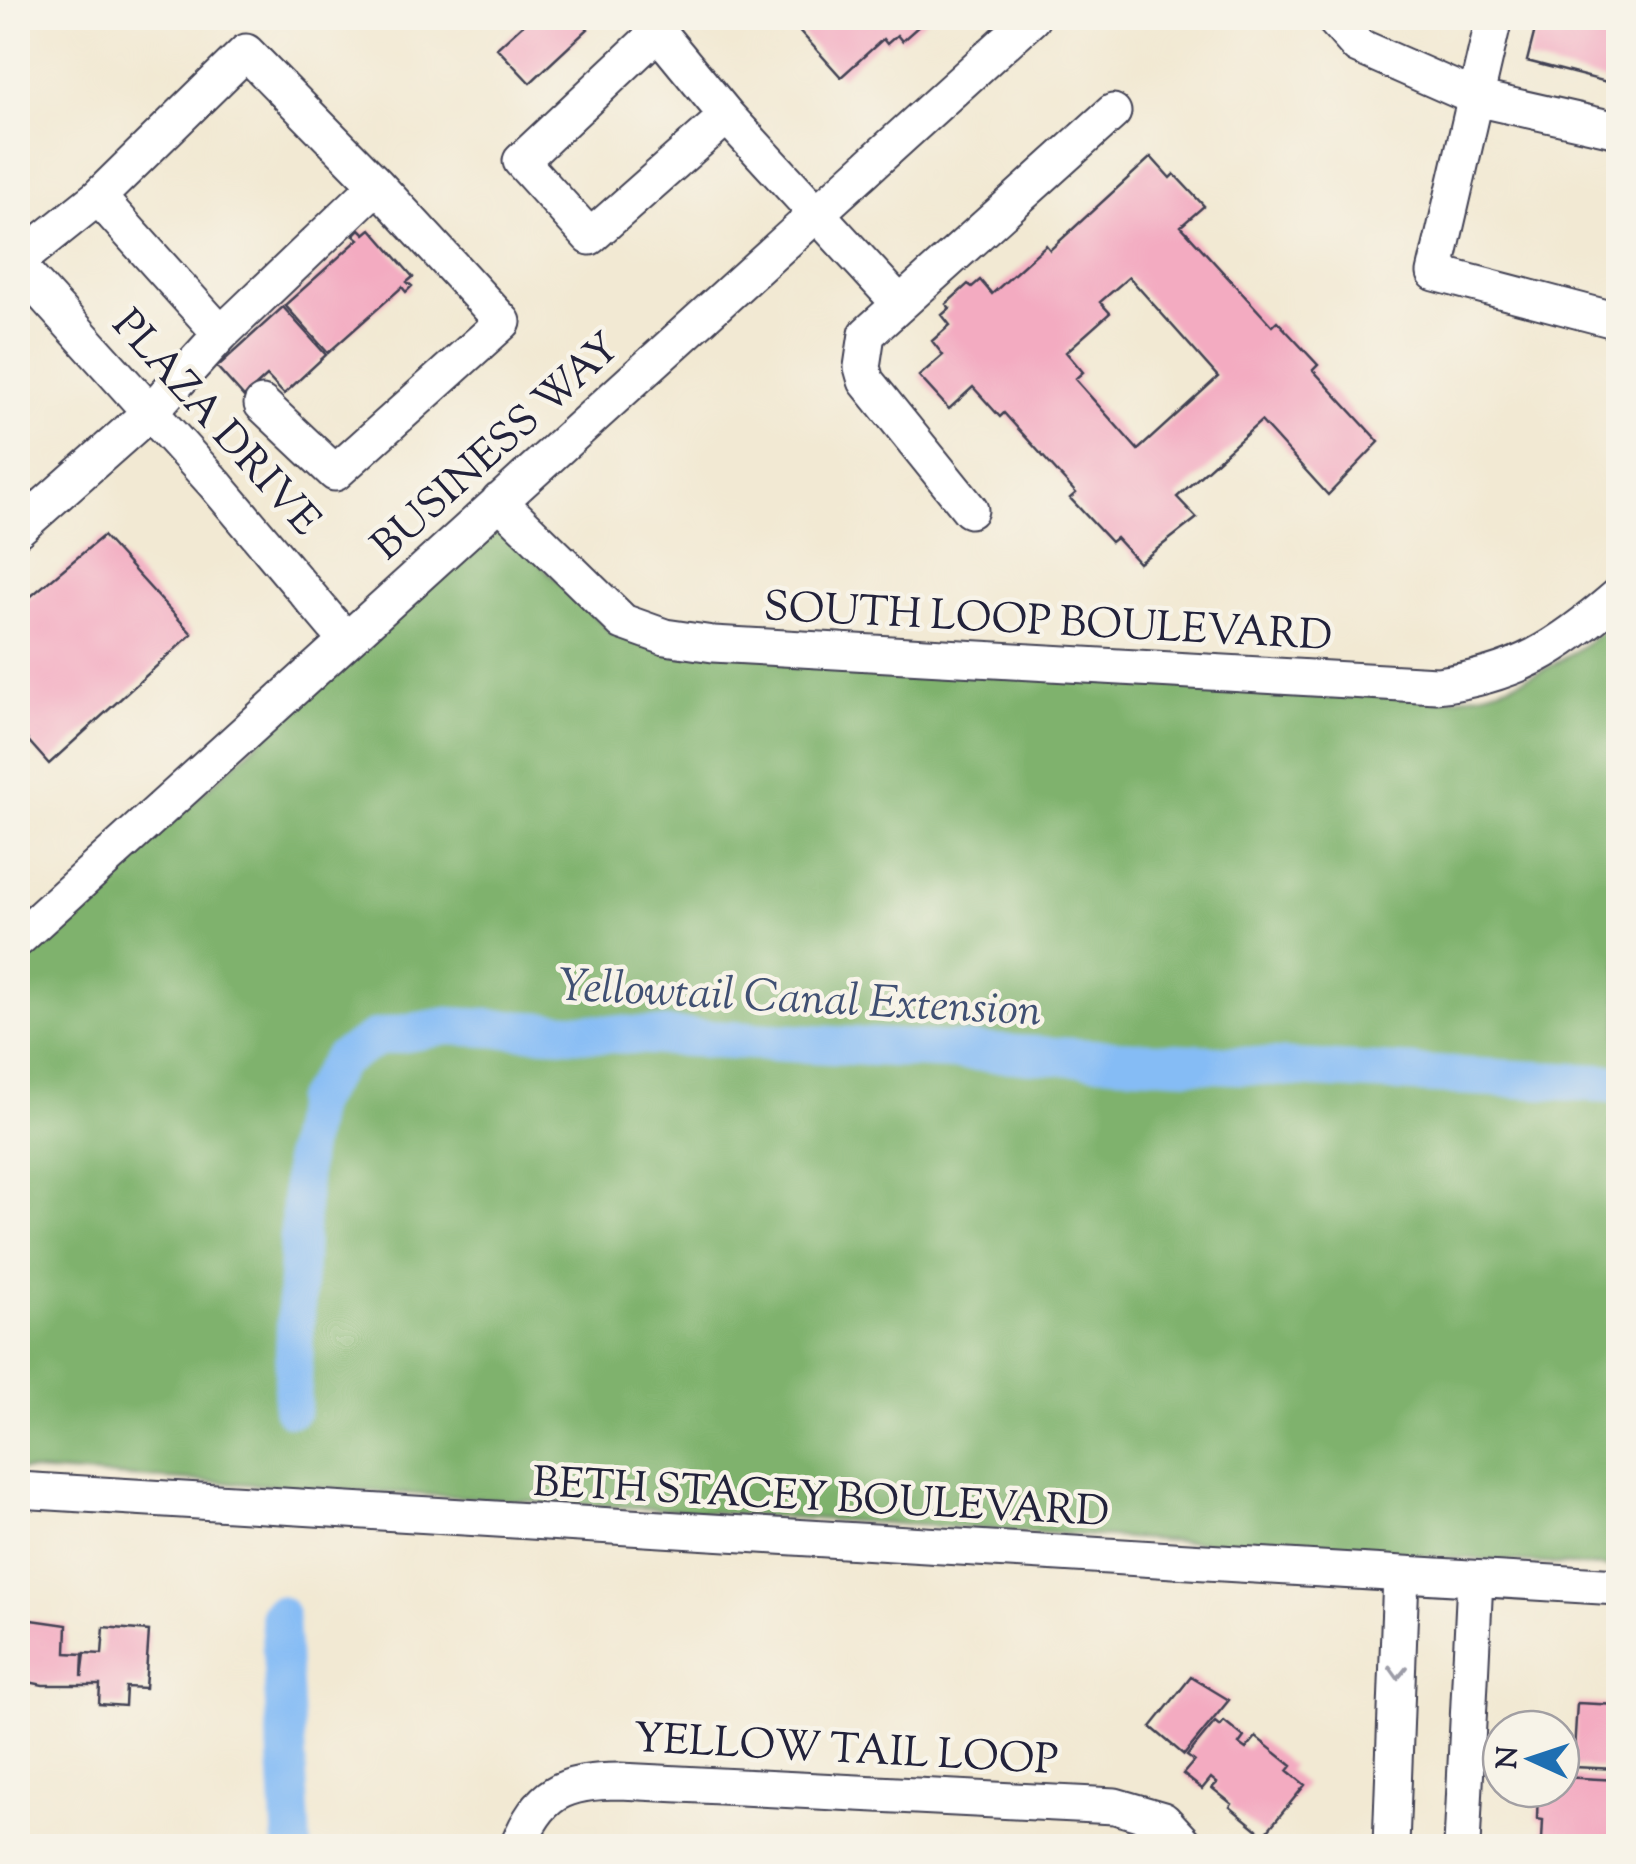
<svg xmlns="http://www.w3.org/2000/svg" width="1636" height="1864" viewBox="0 0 1636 1864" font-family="'Sorts Mill Goudy',serif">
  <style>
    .forest { fill: #7fb26d; stroke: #506a54; stroke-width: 2.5 }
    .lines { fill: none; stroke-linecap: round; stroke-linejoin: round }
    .canal { stroke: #85bcf5; stroke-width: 38 }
    .building { fill: #f3abc1; fill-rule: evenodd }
    .minor-casing { stroke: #414052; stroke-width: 39 }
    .minor { stroke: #fff; stroke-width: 35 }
    .oneway { stroke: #9c9ca7 }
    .labels { text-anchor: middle; stroke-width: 9; stroke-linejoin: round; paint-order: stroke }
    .street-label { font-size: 42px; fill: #22223b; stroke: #f7f3e8 }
    .water-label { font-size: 45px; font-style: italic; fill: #405073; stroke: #f7f3e8 }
  </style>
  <rect width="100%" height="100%" fill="#f7f3e8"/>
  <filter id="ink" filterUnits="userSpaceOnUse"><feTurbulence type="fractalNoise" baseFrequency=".01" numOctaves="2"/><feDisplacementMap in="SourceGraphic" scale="20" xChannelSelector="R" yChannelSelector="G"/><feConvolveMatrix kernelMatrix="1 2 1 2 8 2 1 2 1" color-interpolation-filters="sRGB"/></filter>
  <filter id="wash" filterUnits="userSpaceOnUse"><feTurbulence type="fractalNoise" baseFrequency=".0048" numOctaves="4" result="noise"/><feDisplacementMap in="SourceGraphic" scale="40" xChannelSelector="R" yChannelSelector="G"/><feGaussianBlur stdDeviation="2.25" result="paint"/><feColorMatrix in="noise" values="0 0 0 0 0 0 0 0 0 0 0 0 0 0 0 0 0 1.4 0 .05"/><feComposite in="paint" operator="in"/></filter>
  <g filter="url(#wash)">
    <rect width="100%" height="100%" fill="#f2e9d3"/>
    <!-- forest -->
    <path class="forest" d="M498,524l113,108 826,68c73,-7 126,-34 181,-82v950l-1600,-98v-509z"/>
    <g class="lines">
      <!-- canal -->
      <path class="canal" d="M292,1408l10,-250 10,-55 28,-43 36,-22 72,-12 1170,58
        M279,1615l13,231"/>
    </g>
    <g id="blocks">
      <!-- building -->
      <path class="building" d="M530,18h48l10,11 -58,54 -33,-35z
        M622,18h31l-16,15z
        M788,18h140l-26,23 -5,-6 -10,9 -4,-5 -42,38z
        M1538,18h80v67l-91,-24z
        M1151,157l19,21 4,-4 30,32 -23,20 91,100 5,-5 41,44 -5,5 66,72 -51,53 -67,-74 -84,76 20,21 -58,45 -23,-25 -5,4 -41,-44 6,-5 -72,-80 -4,4 -27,-30 -24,22 -30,-33 24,-21 -11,-14 18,-16 -8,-10 8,-7 -4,-4 22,-20 4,3 8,-7 12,14 54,-49 4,5zM1129,277l89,100 -80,73 -63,-71 8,-7 -17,-20 44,-39 -10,-11z
        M360,229l5,5 6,-5 42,48 -6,5 5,4 -6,6 -4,-5 -74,66 -43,-48 74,-66 -5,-4z
        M283,307l43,48 -42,39 -17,-18 -23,21 -27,-30z
        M103,536l89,98 -143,130 -31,-35v-122z
        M32,1620l35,5 -1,28 17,1 -1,23 3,-24 17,1 2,-27 45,4 -4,57 -19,-1 -1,19 -26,-2 1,-19h-57l-24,-5 3,-58z
        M1191,1677l38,23 -45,55 -33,-28z
        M1577,1703l41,2v64l-45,-2z
        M1224,1721l20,16 -5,7 7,5 10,-12 36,29 -4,5 17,14 -41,50 -34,-28 2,-3 -20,-16 5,-5 -6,-5 -9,11 -19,-15 11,-13 -7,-5 28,-34 5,4z
        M1561,1777l57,3v65l-76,-5 1,-20 -6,-1 1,-30h23z"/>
    </g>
  </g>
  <g filter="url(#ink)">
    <use href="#blocks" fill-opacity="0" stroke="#414052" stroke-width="2.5"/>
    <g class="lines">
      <defs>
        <path id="minor" d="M1333,18l25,28 118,52 142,32
          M1494,18l-59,255 183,48
          M727,116l-137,121 -69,-76 137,-129 69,84 173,188
          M18,261l80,-64 148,-145 131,133 -156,149
          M18,266l197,218 131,156
          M262,404l73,69 168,-151 -126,-137
          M499,501l124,121 42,15 48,7 724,41c80,-10 122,-38 181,-89
          M970,510l-104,-129 -4,-14 5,-33 246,-222
          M18,529l131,-116 72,-79 -123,-137
          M18,939l1014,-921
          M18,1490l1600,97
          M518,1846c21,-53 45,-65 102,-65l495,25 48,14 24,26
          M1391,1846l10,-271
          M1462,1846l13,-267"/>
      </defs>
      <!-- minor casing -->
      <use href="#minor" class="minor-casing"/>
      <!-- minor -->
      <use href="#minor" class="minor"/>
    </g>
    <!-- one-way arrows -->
    <defs><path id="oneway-chevron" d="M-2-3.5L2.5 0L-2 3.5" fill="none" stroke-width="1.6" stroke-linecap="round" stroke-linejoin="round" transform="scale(2.5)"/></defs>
    <use class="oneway" href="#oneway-chevron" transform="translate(1398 1672) rotate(92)"/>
  </g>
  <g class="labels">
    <!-- street labels -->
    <g class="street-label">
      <text transform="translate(218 421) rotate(48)" y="15">PLAZA DRIVE</text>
      <text transform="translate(494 445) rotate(-42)" y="15">BUSINESS WAY</text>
      <text transform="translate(1048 619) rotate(3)" y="15">SOUTH LOOP BOULEVARD</text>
      <text transform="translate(821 1495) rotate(3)" y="15">BETH STACEY BOULEVARD</text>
      <text transform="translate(846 1747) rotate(3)" y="15">YELLOW TAIL LOOP</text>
    </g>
    <!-- water labels -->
    <g class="water-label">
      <text transform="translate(800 996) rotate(3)" y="16">Yellowtail Canal Extension</text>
    </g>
  </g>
  <!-- margin -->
  <rect width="1636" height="1864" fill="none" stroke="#f7f3e8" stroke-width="60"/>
  <!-- north arrow -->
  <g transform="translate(1531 1759) rotate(273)"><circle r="48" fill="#f7f3e8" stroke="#a29fa3" stroke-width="2.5"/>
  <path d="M0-8L18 38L0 25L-18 38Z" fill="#1f6fb2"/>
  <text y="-15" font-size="28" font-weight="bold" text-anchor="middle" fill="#22223b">N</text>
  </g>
</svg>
